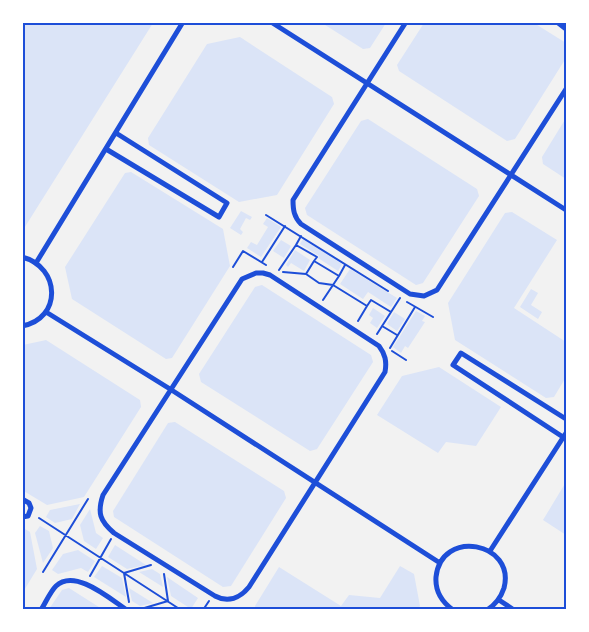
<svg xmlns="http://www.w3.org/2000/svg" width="589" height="632" viewBox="0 0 589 632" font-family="Karla,sans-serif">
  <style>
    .green { fill: #dbe4f7 }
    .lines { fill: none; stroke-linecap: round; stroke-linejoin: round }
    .path { stroke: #1d4ed8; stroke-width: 2 }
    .minor { stroke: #1d4ed8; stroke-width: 5 }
    .neatline { fill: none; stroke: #1d4ed8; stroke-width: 2 }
  </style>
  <rect width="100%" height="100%" fill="#f2f2f2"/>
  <!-- green -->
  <path class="green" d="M23,22l130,1 -130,207 -1,-207z
    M322,23h64l-16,25 -7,1z
    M424,23h110l32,20v15l-51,81 -8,2 -108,-70 -2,-6z
    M240,37l92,60 2,7 -57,91 -38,7 -90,-57 -1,-7 59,-94z
    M566,118v61l-23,-15 -1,-7z
    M368,119l109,70 2,7 -56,87 -7,2 -109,-70 -2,-7 56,-87z
    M131,172l92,57 7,37 -58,92 -6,1 -94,-60 -7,-32 60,-94z
    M241,211l11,6 -2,3 -4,-2 -6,11 3,3 -2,3 -11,-7z
    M512,212l45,28 -43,68 52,34v35l-12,20 -8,1 -91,-58 -7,-37 57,-90z
    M267,218l14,9 -20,30 -14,-9 4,-6 6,3 11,-18 -5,-3z
    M303,239l39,25 -4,7 -20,-13 1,-2 -19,-12z
    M281,240l10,6 -7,12 -11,-7z
    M295,250l15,10 -6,11 -13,-8 -3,4 -2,-2z
    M350,269l47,29 -6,9 -23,-15 -5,7 -23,-15z
    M262,285l109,70 2,7 -56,87 -7,2 -109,-69 -2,-8 56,-87z
    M531,289l7,4 -7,12 11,7 -4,7 -18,-12z
    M373,308l12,8 -8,12 -7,-5 3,-5 -4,-3z
    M416,311l9,5 -3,5 3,1 -17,26 -3,-2 -4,7 -8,-6z
    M394,312l11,7 -8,12 -10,-7z
    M46,340l94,60 1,7 -57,90 -37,8 -25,-15 1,-145z
    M439,367l62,40 -25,39 -30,-4 -8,11 -61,-38 25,-39z
    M175,422l109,69 2,7 -55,88 -8,1 -109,-70 -1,-6 55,-88z
    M566,482v53l-23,-15z
    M80,504l-8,15 -17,4 -9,-6 4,-7z
    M90,509l6,24 7,5 -7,11 -12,-8 -4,-16z
    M40,526l9,5 4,17 -10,15 -8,-30z
    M23,528l7,4 7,37 -14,23z
    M115,545l31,20 -19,4 -19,-12z
    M78,550l17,11 -7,11 -7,-4 -23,6 -6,-4 11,-16z
    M102,566l20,12 4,19 -32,-20z
    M400,566l14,8 6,32 -2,3h-162l-1,-3 24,-39 62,39 8,-11 31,3z
    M152,569l8,5 3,13 -24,-15z
    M167,577l31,21 -7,11 -20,-13z
    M69,588l33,21h-53l13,-19z
    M129,588l24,15 -13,3 -8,-5z"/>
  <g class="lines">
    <!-- path -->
    <path class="path" d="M266,215l122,76
      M301,236l-5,9 21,12 -3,4 25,15 -6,9 34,21 4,-6 20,12
      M262,262l23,-36
      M233,267l10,-16 23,14
      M279,270l17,-25
      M283,272l23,2 13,9 14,2 -10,15
      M306,274l8,-13
      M339,276l6,-11
      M407,302l26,15
      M358,321l9,-15
      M382,326l15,9
      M377,334l23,-36
      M390,348l25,-41
      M392,351l14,9
      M39,518l142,92
      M43,572l45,-73
      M90,576l21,-37
      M129,602l-5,-29 27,-8
      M141,609l27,-8 -4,-27
      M203,610l6,-9"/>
    <!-- minor -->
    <path class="minor" d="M271,22l295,188
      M406,22l-113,178c0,10 1,17 8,24l109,70 14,2 13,-6 129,-201
      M557,22l9,7
      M106,149l113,68 8,-14 -111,-70
      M22,257c39,10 40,62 0,69
      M36,263l147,-241
      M256,273h7l7,2 109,71c6,8 8,15 6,26l-136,215c-9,11 -21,16 -34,9l-101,-63c-14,-12 -17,-20 -11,-38l139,-216z
      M46,312l124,77 270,174
      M566,419l-105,-66 -8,12 113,74
      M22,499l7,4 2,5 -3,8 -6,1
      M490,551l76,-118
      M499,600l15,10
      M41,610c5,-8 9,-18 15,-24 19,-18 54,13 71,24
      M453,610c-11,-8 -18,-19 -17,-33 5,-49 80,-35 68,11 -3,9 -9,17 -17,22"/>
  </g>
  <!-- border -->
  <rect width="589" height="632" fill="none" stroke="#ffffff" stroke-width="48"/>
  <rect x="24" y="24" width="541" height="584" class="neatline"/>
</svg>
